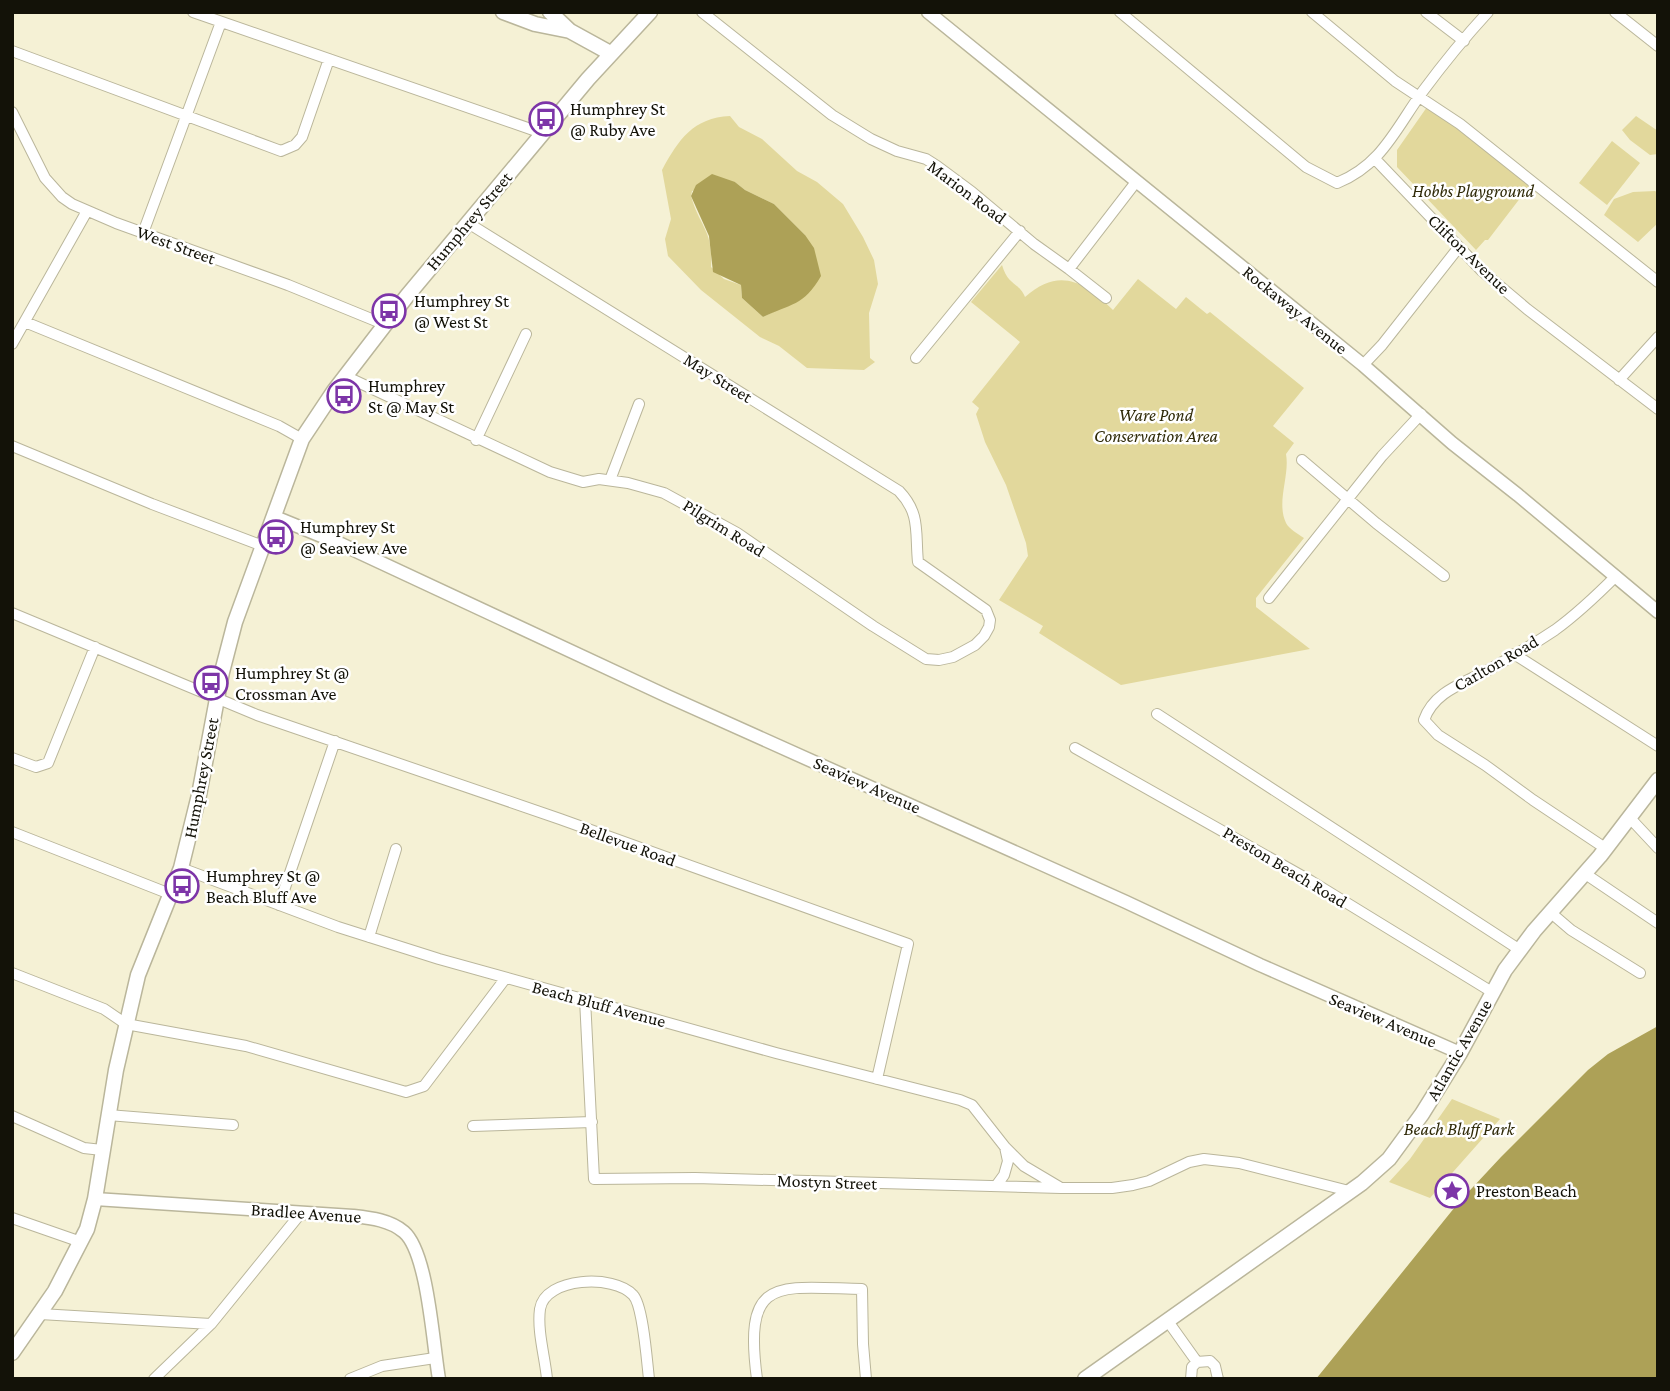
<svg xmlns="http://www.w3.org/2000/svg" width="1670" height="1391" viewBox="0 0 1670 1391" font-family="'Crimson Pro',serif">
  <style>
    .green { fill: #e2d89c; fill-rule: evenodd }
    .water { fill: #ada157 }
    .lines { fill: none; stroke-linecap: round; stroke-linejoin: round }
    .minor-casing { stroke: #bab69b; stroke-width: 12 }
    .tertiary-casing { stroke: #bab69b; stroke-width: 15 }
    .secondary-casing { stroke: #bab69b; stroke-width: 17 }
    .primary-casing { stroke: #bab69b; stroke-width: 17 }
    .minor { stroke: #fff; stroke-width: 10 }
    .tertiary { stroke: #fff; stroke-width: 12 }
    .secondary { stroke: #fff; stroke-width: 14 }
    .primary { stroke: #fff; stroke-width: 14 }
    .labels { text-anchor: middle; stroke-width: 5; stroke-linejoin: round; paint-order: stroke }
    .poi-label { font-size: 18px; fill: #131208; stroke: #fff; text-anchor: start }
    .park-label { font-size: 18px; font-style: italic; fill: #2f2a08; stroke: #fff }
    .street-label { font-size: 18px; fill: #131208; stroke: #fff }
  </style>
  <rect width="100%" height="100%" fill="#f5f1d5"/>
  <!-- green -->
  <path class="green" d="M1427,107l27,17 77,60 -43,56h-3l-9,10 -79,-83v-17z
    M730,116l9,11 23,12 35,32 20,11 26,22 20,33 11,23 4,24 -9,29 1,45 5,4 -11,8 -57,-2 -28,-22 -19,-9 -59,-47 -33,-34 -3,-17 6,-20 -9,-49c17,-31 31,-52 68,-54zM735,182l10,8 29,14 31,31 -28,75 -14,7 -21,-19 -1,-13 -17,-6 -13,-12c2,-38 -11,-39 -20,-71l1,-5z
    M1636,116l22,15v23l-8,1 -20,-15 -8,-10z
    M1612,141l28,22 -33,42 -28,-22z
    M1655,191l3,2v30l-20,19 -34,-27 10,-16 19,-7z
    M1002,265c6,21 17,17 23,32 34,-30 59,-16 88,13l25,-31 38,30 10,-12 21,17 3,-2 94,76 -31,38 21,17 -8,11c4,22 -10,48 0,69 3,6 12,11 18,15l-48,60v9l54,42 -189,36 -82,-52 4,-7 -44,-26 29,-44 -2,-13 -20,-58 -21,-43 -9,-28 3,-6 -7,-6 48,-60 -49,-40z
    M1452,1099l48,20 -70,79 -41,-16 21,-23z"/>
  <!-- water -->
  <path class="water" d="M712,174l23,8 10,8 29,14 31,31 9,13 7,28c-17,30 -31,28 -58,41l-21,-19 -1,-13 -28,-13 -4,-36 -18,-40 5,-11z
    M1658,1026v353h-342l143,-177 42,-45 87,-87 20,-16z"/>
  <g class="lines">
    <defs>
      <path id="minor" d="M193,12l349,121
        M702,12l130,103 39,24 26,12 29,8 11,7 35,26 62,52 35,25 67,-87
        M1120,12l186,155 31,16c45,-18 59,-55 86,-92 20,-27 42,-54 65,-79
        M1312,12l83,69 65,43 198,158
        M1426,12l38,29
        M1615,12l43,34
        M12,51l269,100 14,-6 7,-8 27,-78
        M12,112l33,66 17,19 10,7 44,19 172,62 98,40
        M1375,159l107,112 45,38 131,100
        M143,233l78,-211
        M1069,269l37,29
        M25,322l254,104 23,13
        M12,344l75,-133
        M916,358l104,-127
        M1363,365l19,-20 77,-98
        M345,376l205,96 33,10 16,-3 29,4 36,10 73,40 136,93 53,33 13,1 14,-3 22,-12 9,-9 5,-9 1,-7 -4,-10 -68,-48c-3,-29 3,-48 -19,-71l-431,-268
        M1619,380l39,-43
        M476,440l50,-106
        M12,446l140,58 111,42
        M1302,460l74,63 68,53
        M610,480l29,-76
        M1269,598l113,-142 39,-42
        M12,613l245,102 303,104 348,125 -31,135
        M1514,654l144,92
        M1157,714l363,236
        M1075,748l236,133 181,111
        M12,758l24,9 12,-4 47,-116
        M1629,817l29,31
        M12,832l158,62
        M1605,848l-72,-48 -48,-35 -47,-30 -14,-15c10,-29 41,-37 66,-51 22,-12 44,-25 65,-39 22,-16 42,-35 61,-54
        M181,868l157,59 101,32 337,94 184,47 12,5 33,42 3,14 -4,14 -8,11
        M1584,873l74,50
        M279,905l56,-164
        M1550,912l21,18 69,43
        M369,937l27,-88
        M12,973l92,36 22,15 120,22 160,46 18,-6 81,-107
        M585,999l9,180 101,-1 366,10
        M108,1115l125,10
        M12,1116l72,32 18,2
        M473,1126l119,-4
        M1005,1147l19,19 37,22h51l21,-3 16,-4 40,-19 15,-3 35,4 110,28
        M12,1218l69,24
        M40,1314l171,10
        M1167,1320l30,42
        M1197,1362l13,-1 5,5 3,13
        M154,1379l57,-55 90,-111
        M350,1379l32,-13 53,-8
        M547,1379c-2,-22 -10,-48 -7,-70 5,-32 74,-35 93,-14 10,10 14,67 16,84
        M757,1379c-14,-104 20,-92 105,-90l1,55 3,35
        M1191,1379l1,-12 5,-5"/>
      <path id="tertiary" d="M928,12l435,353 89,78 66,52 140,117
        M275,517l66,27 326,152 459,206 134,63 200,88
        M95,1199l258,17c18,2 37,4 51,16 24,21 29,113 35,147"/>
      <path id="secondary" d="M503,12l32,12 35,7 40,22
        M550,12l20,19
        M12,1353l43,-62 32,-62 8,-30 21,-129 22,-95 43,-107 18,-73 23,-123 13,-50 67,-183 32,-48 73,-95 181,-217 62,-67"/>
      <path id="primary" d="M1085,1379l277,-196 27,-24 33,-45 38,-61 45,-83 29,-39 66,-75 58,-76"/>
    </defs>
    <!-- minor casing -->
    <use href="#minor" class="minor-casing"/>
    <!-- tertiary casing -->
    <use href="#tertiary" class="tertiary-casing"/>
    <!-- secondary casing -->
    <use href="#secondary" class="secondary-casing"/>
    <!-- primary casing -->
    <use href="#primary" class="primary-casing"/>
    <!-- minor -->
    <use href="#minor" class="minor"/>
    <!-- tertiary -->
    <use href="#tertiary" class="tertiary"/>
    <!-- secondary -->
    <use href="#secondary" class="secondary"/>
    <!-- primary -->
    <use href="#primary" class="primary"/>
  </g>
  <!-- icons -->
  <defs>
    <symbol id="bus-ring" viewBox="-11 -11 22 22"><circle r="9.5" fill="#fff" stroke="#7d35a8" stroke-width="1.5"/><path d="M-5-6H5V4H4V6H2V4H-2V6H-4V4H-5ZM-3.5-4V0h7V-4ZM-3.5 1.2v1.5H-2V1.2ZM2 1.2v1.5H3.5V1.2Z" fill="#7d35a8"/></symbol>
    <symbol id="sight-ring" viewBox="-11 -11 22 22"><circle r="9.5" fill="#fff" stroke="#7d35a8" stroke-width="1.5"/><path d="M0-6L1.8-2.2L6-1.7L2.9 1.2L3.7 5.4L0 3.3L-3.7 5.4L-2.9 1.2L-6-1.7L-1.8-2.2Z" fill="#7d35a8"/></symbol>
  </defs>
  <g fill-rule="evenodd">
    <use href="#bus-ring" x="527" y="100" width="38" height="38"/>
    <use href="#bus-ring" x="370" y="292" width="38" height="38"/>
    <use href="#bus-ring" x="325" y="377" width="38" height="38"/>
    <use href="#bus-ring" x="257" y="518" width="38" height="38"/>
    <use href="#bus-ring" x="192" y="664" width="38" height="38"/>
    <use href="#bus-ring" x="163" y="867" width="38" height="38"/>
    <use href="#sight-ring" x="1433" y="1172" width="38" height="38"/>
  </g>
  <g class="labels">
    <!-- poi labels -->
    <g class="poi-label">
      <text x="570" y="115">Humphrey St<tspan x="570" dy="21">@ Ruby Ave</tspan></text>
      <text x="414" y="307">Humphrey St<tspan x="414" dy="21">@ West St</tspan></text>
      <text x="368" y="392">Humphrey<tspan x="368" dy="21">St @ May St</tspan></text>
      <text x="300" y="533">Humphrey St<tspan x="300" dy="21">@ Seaview Ave</tspan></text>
      <text x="235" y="679">Humphrey St @<tspan x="235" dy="21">Crossman Ave</tspan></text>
      <text x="206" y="882">Humphrey St @<tspan x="206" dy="21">Beach Bluff Ave</tspan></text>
      <text x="1476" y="1197">Preston Beach</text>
    </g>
    <!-- park labels -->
    <g class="park-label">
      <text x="1473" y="197">Hobbs Playground</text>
      <text x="1156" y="421">Ware Pond<tspan x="1156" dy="21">Conservation Area</tspan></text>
      <text x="1459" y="1135">Beach Bluff Park</text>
    </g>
    <!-- street labels -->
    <g class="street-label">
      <text transform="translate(967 192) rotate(37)" y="6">Marion Road</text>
      <text transform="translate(469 221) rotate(-50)" y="6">Humphrey Street</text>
      <text transform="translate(176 245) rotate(20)" y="6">West Street</text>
      <text transform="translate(1469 254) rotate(44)" y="6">Clifton Avenue</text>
      <text transform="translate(1295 310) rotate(39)" y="6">Rockaway Avenue</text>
      <text transform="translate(718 378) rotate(32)" y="6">May Street</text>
      <text transform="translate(724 528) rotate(32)" y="6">Pilgrim Road</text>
      <text transform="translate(1496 663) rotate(-30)" y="6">Carlton Road</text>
      <text transform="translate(201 778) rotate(-79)" y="6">Humphrey Street</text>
      <text transform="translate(867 785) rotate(24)" y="6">Seaview Avenue</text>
      <text transform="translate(628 844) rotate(20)" y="6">Bellevue Road</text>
      <text transform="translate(1285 867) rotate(31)" y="6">Preston Beach Road</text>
      <text transform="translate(599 1004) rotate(15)" y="6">Beach Bluff Avenue</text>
      <text transform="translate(1383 1020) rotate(23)" y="6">Seaview Avenue</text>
      <text transform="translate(1459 1050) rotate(-60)" y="6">Atlantic Avenue</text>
      <text transform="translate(827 1182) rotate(2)" y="6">Mostyn Street</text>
      <text transform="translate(306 1213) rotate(4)" y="6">Bradlee Avenue</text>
    </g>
  </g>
  <!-- border -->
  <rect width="1670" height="1391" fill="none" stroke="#131208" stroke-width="28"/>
</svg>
